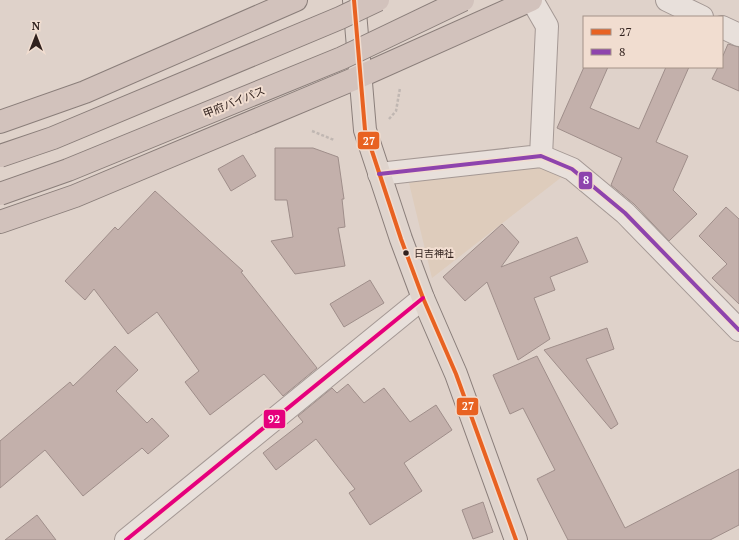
<svg xmlns="http://www.w3.org/2000/svg" width="739" height="540" viewBox="0 0 739 540" font-family="'PT Serif','Noto Sans JP',serif">
  <style>
    .farmland { fill: #deccbc }
    .building { fill: #c3b0ab; stroke: #9f8e8a }
    .lines { fill: none; stroke-linecap: round; stroke-linejoin: round }
    .minor-casing { stroke: #a49894; stroke-width: 24 }
    .major-casing { stroke: #8a7e7a; stroke-width: 24 }
    .highway-casing { stroke: #8a7e7a; stroke-width: 24 }
    .path { stroke: #c0b7b2; stroke-width: 2.5; stroke-dasharray: 3 2; stroke-linecap: butt }
    .minor { stroke: #e8e0db; stroke-width: 22 }
    .major { stroke: #dfd4cd; stroke-width: 22 }
    .highway { stroke: #d2c2bc; stroke-width: 22 }
    .highway-bridge-casing { stroke: #8a7e7a; stroke-width: 24; stroke-linecap: butt }
    .highway-bridge { stroke: #d2c2bc; stroke-width: 22 }
    .bus-1-casing { stroke: #f1ddd0; stroke-width: 7 }
    .bus-2-casing { stroke: #f1ddd0; stroke-width: 7 }
    .bus-3-casing { stroke: #f1ddd0; stroke-width: 7 }
    .bus-1 { stroke: #e86222; stroke-width: 4 }
    .bus-2 { stroke: #8e44ad; stroke-width: 4 }
    .bus-3 { stroke: #e5007d; stroke-width: 4 }
    .bus-dot { fill: #31211d; stroke: #f1ddd0; stroke-width: 1.5 }
    .labels { text-anchor: middle; stroke-width: 4; stroke-linejoin: round; paint-order: stroke }
    .bus-label { font-size: 10px; fill: #31211d; stroke: #f1ddd0; text-anchor: start }
    .street-label { font-size: 11px; fill: #31211d; stroke: #f1ddd0 }
    .line-badge { stroke: #f1ddd0; stroke-width: 1.5 }
    .badge-label { font-size: 11px; text-anchor: middle; font-weight: bold; fill: #fff }
  </style>
  <rect width="100%" height="100%" fill="#dfd2ca"/>
  <!-- farmland -->
  <path class="farmland" d="M541,156l31,13 -140,109 -23,-95z"/>
  <!-- building -->
  <path class="building" d="M728,44l11,3v44l-27,-12 6,-12h4v-9z
    M584,67h24l-18,41 49,21 27,-62h23l-33,75 32,14 -15,34 24,24 -28,27 -35,-37 -23,-19 11,-27 -65,-30z
    M275,148h38l25,9 6,42h-2l3,28 -7,1 7,38 -50,8 -24,-33 22,-4 -6,-37h-12z
    M243,155l13,21 -25,15 -13,-22z
    M155,191l88,80 -2,1 76,96 -34,28 -19,-22 -54,41 -25,-33 14,-11 -42,-59 -29,22 -34,-45 -9,11 -20,-19 50,-54 3,3z
    M726,207l13,12v85l-27,-26 15,-14 -28,-28z
    M502,224l17,18 -18,25 76,-30 11,25 -38,15 5,13 -21,8 16,41 -32,21 -31,-78 -22,19 -22,-24z
    M370,280l14,23 -40,24 -14,-23z
    M607,328l7,21 -28,10 32,65 -7,5 -67,-79z
    M115,346l23,24 -22,21 31,32 5,-5 17,18 -21,18 -6,-6 -59,48 -38,-46 -45,38v-47l70,-59 3,4z
    M537,356l88,172 114,-59v56l-29,15h-142l-31,-61 18,-9 -32,-62 -13,6 -17,-39z
    M348,384l16,19 20,-15 26,34 26,-17 16,25 -48,33 18,28 -52,34 -21,-32 6,-4 -39,-50 -40,31 -13,-17 40,-31 -5,-6 34,-28 5,5z
    M483,502l10,30 -20,7 -11,-29z
    M37,515l19,25h-51z"/>
  <g class="lines">
    <defs>
      <path id="minor" d="M532,0l15,26 -6,130
        M667,0l35,17
        M722,27l17,8
        M379,174l162,-18 31,13 53,44 114,117
        M126,540l297,-242"/>
      <path id="major" d="M354,0l11,130 36,109 22,59 33,76 60,166"/>
      <path id="highway" d="M0,122l85,-30 211,-92
        M0,222l75,-26 286,-120 170,-76"/>
    </defs>
    <!-- minor casing -->
    <use href="#minor" class="minor-casing"/>
    <!-- major casing -->
    <use href="#major" class="major-casing"/>
    <!-- highway casing -->
    <use href="#highway" class="highway-casing"/>
    <!-- path -->
    <path class="path" d="M389,119l7,-8 4,-23
      M312,131l22,9"/>
    <!-- minor -->
    <use href="#minor" class="minor"/>
    <!-- major -->
    <use href="#major" class="major"/>
    <!-- highway -->
    <use href="#highway" class="highway"/>
    <defs>
      <path id="highway-bridge" d="M0,156l53,-18 287,-120 38,-18
        M0,194l68,-24 274,-112 121,-58"/>
    </defs>
    <!-- highway-bridge casing -->
    <use href="#highway-bridge" class="highway-bridge-casing"/>
    <!-- highway-bridge -->
    <use href="#highway-bridge" class="highway-bridge"/>
    <defs>
      <path id="bus-1" d="M354,0l11,130 36,109 22,59 33,76 60,166"/>
      <path id="bus-2" d="M379,174l162,-18 31,13 53,44 114,117"/>
      <path id="bus-3" d="M126,540l297,-242"/>
    </defs>
    <!-- bus-1 casing -->
    <use href="#bus-1" class="bus-1-casing"/>
    <!-- bus-2 casing -->
    <use href="#bus-2" class="bus-2-casing"/>
    <!-- bus-3 casing -->
    <use href="#bus-3" class="bus-3-casing"/>
    <!-- bus-1 -->
    <use href="#bus-1" class="bus-1"/>
    <!-- bus-2 -->
    <use href="#bus-2" class="bus-2"/>
    <!-- bus-3 -->
    <use href="#bus-3" class="bus-3"/>
  </g>
  <!-- markers -->
  <circle class="bus-dot" cx="406" cy="253" r="3.5"/>
  <g class="labels">
    <!-- bus labels -->
    <g class="bus-label">
      <text x="414" y="257">日吉神社</text>
    </g>
    <!-- street labels -->
    <g class="street-label">
      <text transform="translate(234 102) rotate(-22)" y="4">甲府バイパス</text>
    </g>
  </g>
  <g class="line-badge">
    <rect x="357" y="131" width="23" height="19" rx="4" fill="#e86222"/>
    <rect x="578" y="171" width="15" height="19" rx="4" fill="#8e44ad"/>
    <rect x="456" y="397" width="23" height="19" rx="4" fill="#e86222"/>
    <rect x="263" y="409" width="23" height="20" rx="4" fill="#e5007d"/>
  </g>
  <g class="badge-label">
    <text x="369" y="145">27</text>
    <text x="586" y="184">8</text>
    <text x="468" y="410">27</text>
    <text x="274" y="423">92</text>
  </g>
  <!-- legend -->
  <rect x="583" y="16" width="140" height="52" fill="#f1ddd0" stroke="#a49288"/>
  <rect x="591" y="29" width="20" height="6" fill="#e86222" stroke="#a49288"/>
  <text x="619" y="36" font-size="12" fill="#31211d">27</text>
  <rect x="591" y="49" width="20" height="6" fill="#8e44ad" stroke="#a49288"/>
  <text x="619" y="56" font-size="12" fill="#31211d">8</text>
  <!-- north arrow -->
  <g transform="translate(36 36)" stroke="#f1ddd0" stroke-width="3" paint-order="stroke">
  <path d="M0-3L7 15L0 10L-7 15Z" fill="#31211d"/>
  <text y="-6" font-size="11" font-weight="bold" text-anchor="middle" fill="#31211d">N</text>
  </g>
</svg>
